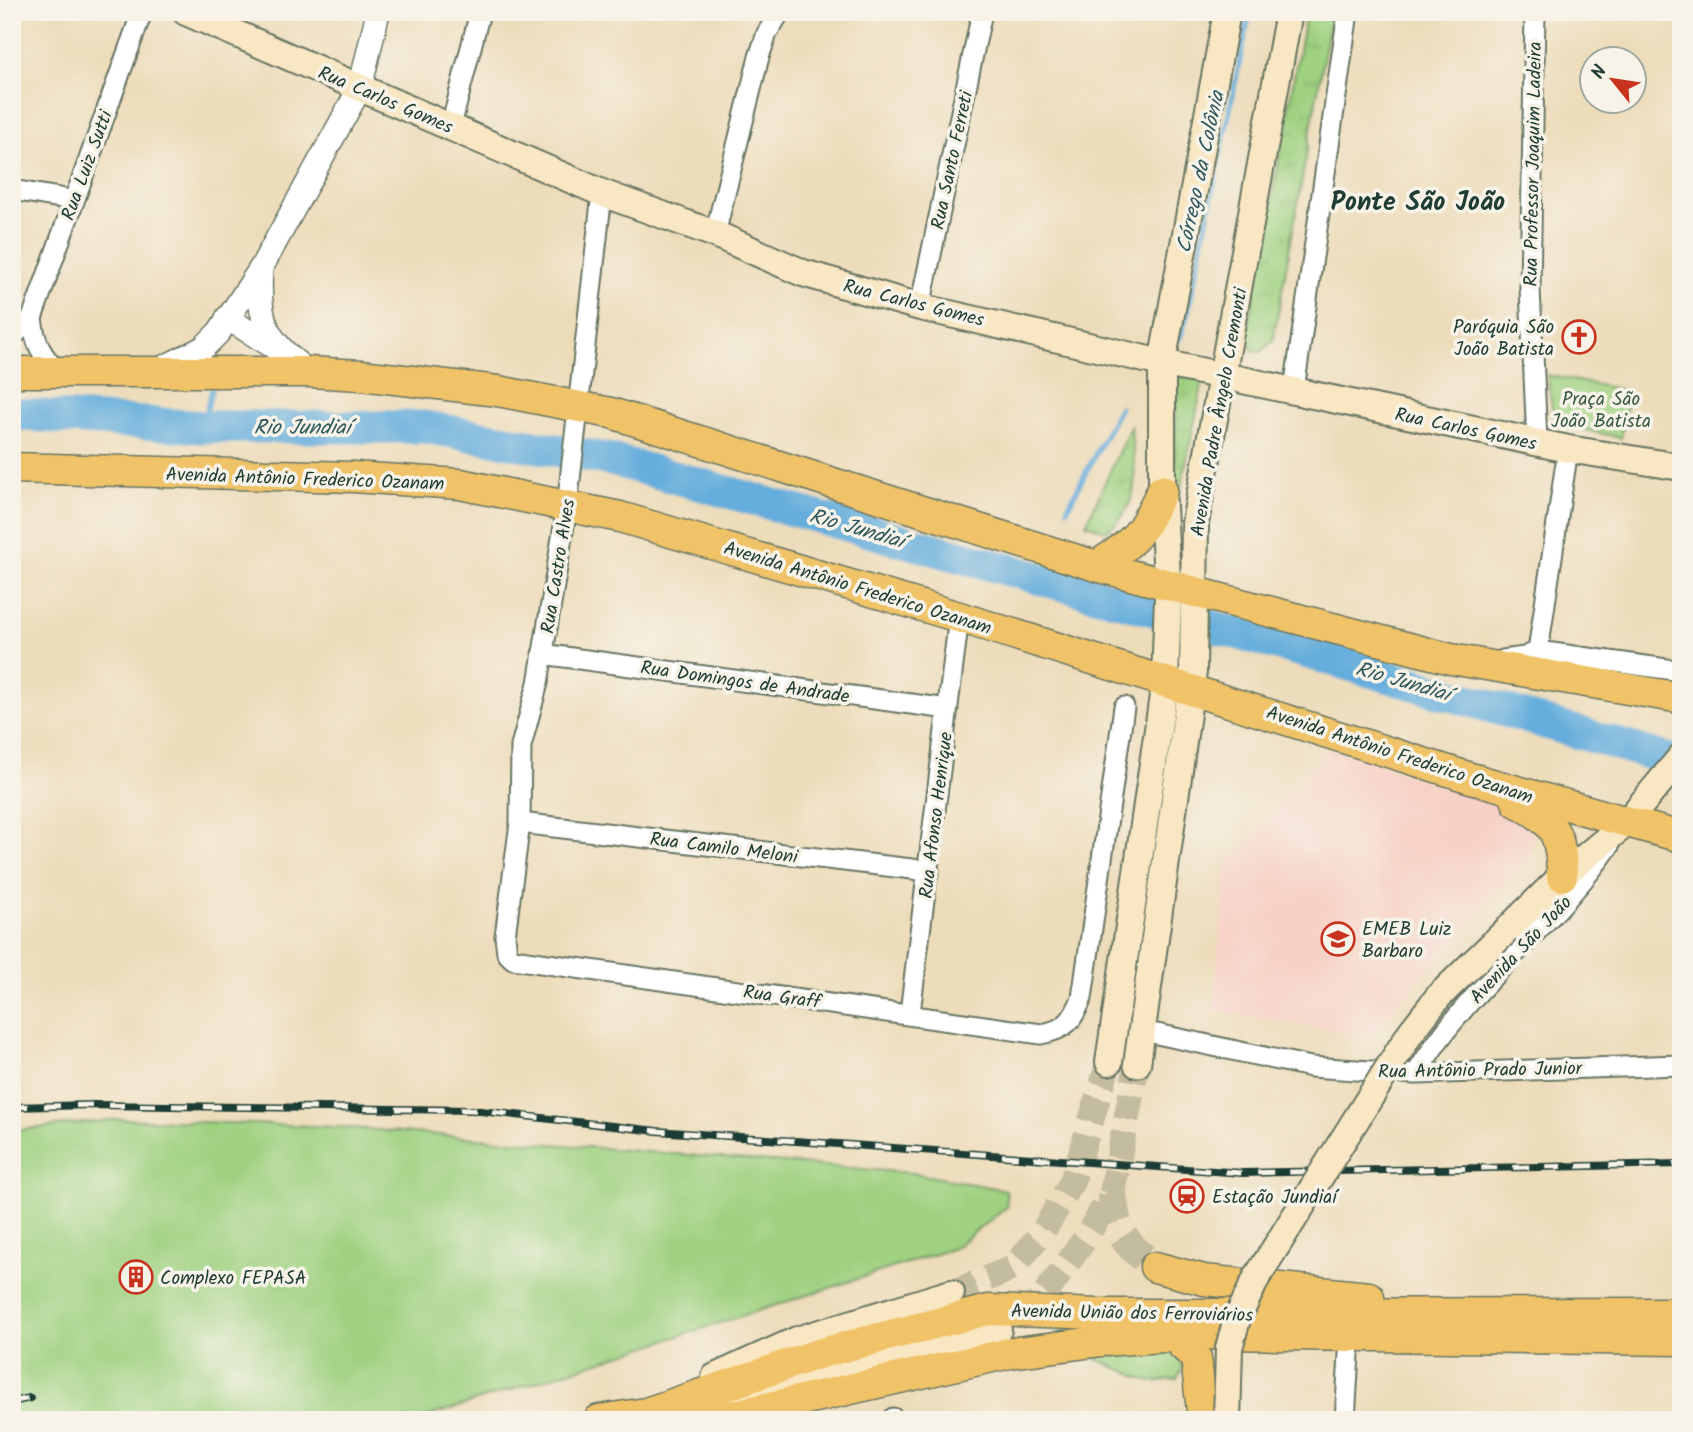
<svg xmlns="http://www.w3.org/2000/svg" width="1693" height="1432" viewBox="0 0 1693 1432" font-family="Kalam,sans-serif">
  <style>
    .built { fill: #f7d1c6 }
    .grass { fill: url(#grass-tufts); stroke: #5f875a; stroke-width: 2 }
    .park { fill: #9fd180; stroke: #5f875a; stroke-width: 2 }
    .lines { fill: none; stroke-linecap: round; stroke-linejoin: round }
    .stream { stroke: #65addc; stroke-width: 5 }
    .river { stroke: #65addc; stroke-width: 33 }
    .secondary-tunnel { stroke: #c4bc9f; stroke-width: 26; stroke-dasharray: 26 13; stroke-linecap: butt }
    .primary-tunnel { stroke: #c4bc9f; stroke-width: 30; stroke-dasharray: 30 15; stroke-linecap: butt }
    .minor-casing { stroke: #677563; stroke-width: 23 }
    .tertiary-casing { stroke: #677563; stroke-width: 26 }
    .secondary-casing { stroke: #677563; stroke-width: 30 }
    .primary-casing { stroke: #677563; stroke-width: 33 }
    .minor { stroke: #fff; stroke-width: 19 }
    .tertiary { stroke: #fff; stroke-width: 23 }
    .secondary { stroke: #f9e7c3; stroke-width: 26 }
    .primary { stroke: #f0c369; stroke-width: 30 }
    .rail-casing { stroke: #1f3d34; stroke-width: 8 }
    .rail { stroke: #f7f3e8; stroke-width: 5; stroke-dasharray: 16; stroke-linecap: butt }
    .secondary-bridge-casing { stroke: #677563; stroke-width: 30; stroke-linecap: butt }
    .secondary-bridge { stroke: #f9e7c3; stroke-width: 26 }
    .labels { text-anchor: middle; stroke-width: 7; stroke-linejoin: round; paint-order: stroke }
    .street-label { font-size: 19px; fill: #1f3d34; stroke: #f7f3e8 }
    .poi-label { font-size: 19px; fill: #1f3d34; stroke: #f7f3e8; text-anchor: start }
    .park-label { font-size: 19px; fill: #395b43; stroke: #f7f3e8 }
    .water-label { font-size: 21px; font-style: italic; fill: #30595e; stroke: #f7f3e8 }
    .district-label { font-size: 26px; font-weight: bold; fill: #1f3d34; stroke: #f7f3e8 }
  </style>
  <defs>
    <pattern id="grass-tufts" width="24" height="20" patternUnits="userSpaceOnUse" patternTransform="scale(1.75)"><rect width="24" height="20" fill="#9fd180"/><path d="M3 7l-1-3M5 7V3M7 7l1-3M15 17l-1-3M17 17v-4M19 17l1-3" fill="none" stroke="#88b46f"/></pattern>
  </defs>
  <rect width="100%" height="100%" fill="#f7f3e8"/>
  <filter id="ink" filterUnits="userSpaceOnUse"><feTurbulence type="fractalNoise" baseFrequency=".0143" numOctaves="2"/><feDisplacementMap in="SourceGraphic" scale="14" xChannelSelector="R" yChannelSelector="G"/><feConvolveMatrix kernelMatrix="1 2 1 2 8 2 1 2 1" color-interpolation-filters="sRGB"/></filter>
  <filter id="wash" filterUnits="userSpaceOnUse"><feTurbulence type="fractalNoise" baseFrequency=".00686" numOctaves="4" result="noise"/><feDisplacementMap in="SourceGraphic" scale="28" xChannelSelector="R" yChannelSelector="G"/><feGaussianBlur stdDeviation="1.57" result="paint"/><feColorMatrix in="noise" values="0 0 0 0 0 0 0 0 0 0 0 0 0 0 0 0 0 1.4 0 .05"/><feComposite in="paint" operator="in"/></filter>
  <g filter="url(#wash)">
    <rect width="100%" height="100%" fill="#eddcba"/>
    <!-- built -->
    <path class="built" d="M1330,748l174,59 31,30 -6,19 -159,180 -157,-25 13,-145z"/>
    <!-- grass -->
    <path class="grass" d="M1306,12h26l-59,329 -12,11 -8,-2 -7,-10z
      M1177,376l26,5 -30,145z
      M1131,425c2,44 15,78 -25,106l-20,-7z"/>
    <!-- park -->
    <path class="park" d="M1547,375l82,16 -8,47 -58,-13 -9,-5z
      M120,1119l219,8 573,46 94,17 1,17 -53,41 -537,172h-405v-289z
      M1168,1350l10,7 5,10 -6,12 -27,3 -54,-23 10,-6z"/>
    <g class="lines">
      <!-- stream -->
      <path class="stream" d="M1180,338l7,-22 63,-304
        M202,427l10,-37
        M1067,509l53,-102"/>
      <!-- river -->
      <path class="river" d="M12,414l190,13h223l187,33 704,195 365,108"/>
    </g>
  </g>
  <g filter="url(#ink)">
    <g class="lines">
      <!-- secondary-tunnel -->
      <path class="secondary-tunnel" d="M951,1293l62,-25 31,-38 28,-48 37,-120
        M1016,1318l23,-16 46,-63 27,-46 25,-129"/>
      <!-- primary-tunnel -->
      <path class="primary-tunnel" d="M1112,1193c4,42 11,48 43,74"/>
      <defs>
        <path id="minor" d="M1535,12l-5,276 7,154
          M451,126l29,-114
          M12,190l60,10
          M602,193l-35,314 -29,176 -17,63 -1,77 -15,113 2,17 6,6 528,75c25,-4 32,-14 41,-36l42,-291
          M715,234l44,-177 8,-24 13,-21
          M920,307l62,-295
          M12,337l20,-19
          M59,373c-18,-18 -24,-30 -27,-55l110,-306
          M1294,390l54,-378
          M1538,651l30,-202
          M542,654l406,55
          M1503,660l22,-3 13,-6 143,20
          M520,823l409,48
          M910,1013l49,-396
          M1157,1034l154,33 105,7 265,-9
          M1416,1074c51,-86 136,-146 193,-228
          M893,1418v2
          M1345,1420l5,-82"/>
        <path id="tertiary" d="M261,269c-4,53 6,73 48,103
          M227,318l50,31
          M156,371l47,-23 16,-16 42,-64 99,-180 18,-76"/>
        <path id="secondary" d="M186,12l416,181 113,41 88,39 117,34 242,56 406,86 113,18
          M1507,930l55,-54 63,-52 56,-67
          M1109,1062l56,-380 3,-86 -6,-106v-127l65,-351
          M1137,1064l56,-392 2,-149 94,-511
          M715,1377l82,-37 154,-47
          M710,1415l17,-12 106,-34 165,-39"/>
        <path id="primary" d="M12,372h297l52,3 137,16 113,22 485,153 355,93 230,39
          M12,468l341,9 107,7 160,33 339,100 515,162 207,58
          M1096,566c40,-24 47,-34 66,-76
          M1517,802c38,20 44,31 45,74
          M1155,1267l49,13 165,17
          M1174,1337l22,21 7,62
          M599,1420l47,-7 175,-60 167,-43 112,4 581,-1
          M713,1420l297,-67 92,-12 110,-7 469,6"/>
      </defs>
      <!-- minor casing -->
      <use href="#minor" class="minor-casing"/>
      <!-- tertiary casing -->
      <use href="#tertiary" class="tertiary-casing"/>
      <!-- secondary casing -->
      <use href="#secondary" class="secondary-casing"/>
      <!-- primary casing -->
      <use href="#primary" class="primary-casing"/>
      <!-- minor -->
      <use href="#minor" class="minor"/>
      <!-- tertiary -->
      <use href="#tertiary" class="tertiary"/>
      <!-- secondary -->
      <use href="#secondary" class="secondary"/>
      <!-- primary -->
      <use href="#primary" class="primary"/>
      <defs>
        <path id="rail" d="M12,1107l81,-2 379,5 185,21 585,42 439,-9
          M12,1402l18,-4"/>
      </defs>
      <!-- rail casing -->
      <use href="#rail" class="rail-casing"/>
      <!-- rail -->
      <use href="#rail" class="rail"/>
      <defs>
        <path id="secondary-bridge" d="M1227,1420l2,-72 8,-29 20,-42 154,-245 28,-36 68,-66"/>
      </defs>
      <!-- secondary-bridge casing -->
      <use href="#secondary-bridge" class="secondary-bridge-casing"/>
      <!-- secondary-bridge -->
      <use href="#secondary-bridge" class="secondary-bridge"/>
    </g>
  </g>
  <!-- icons -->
  <defs>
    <symbol id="church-ring" viewBox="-11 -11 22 22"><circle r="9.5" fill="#f7f3e8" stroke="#c8321e" stroke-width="1.5"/><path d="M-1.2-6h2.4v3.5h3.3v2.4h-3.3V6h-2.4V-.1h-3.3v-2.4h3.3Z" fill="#c8321e"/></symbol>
    <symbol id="school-ring" viewBox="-11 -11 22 22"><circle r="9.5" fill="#f7f3e8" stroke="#c8321e" stroke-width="1.5"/><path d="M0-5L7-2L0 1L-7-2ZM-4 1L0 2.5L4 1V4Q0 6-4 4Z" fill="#c8321e"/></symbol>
    <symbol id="station-ring" viewBox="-11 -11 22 22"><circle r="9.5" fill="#f7f3e8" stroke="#c8321e" stroke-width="1.5"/><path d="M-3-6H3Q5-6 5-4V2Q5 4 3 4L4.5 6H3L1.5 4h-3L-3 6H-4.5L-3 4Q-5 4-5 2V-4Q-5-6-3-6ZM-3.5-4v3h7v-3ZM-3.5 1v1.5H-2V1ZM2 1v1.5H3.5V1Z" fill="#c8321e"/></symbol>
    <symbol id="building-ring" viewBox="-11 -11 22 22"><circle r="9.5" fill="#f7f3e8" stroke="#c8321e" stroke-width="1.5"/><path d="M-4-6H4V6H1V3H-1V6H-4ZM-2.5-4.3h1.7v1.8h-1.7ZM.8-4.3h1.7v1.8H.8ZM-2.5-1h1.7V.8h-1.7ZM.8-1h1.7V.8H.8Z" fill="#c8321e"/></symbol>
  </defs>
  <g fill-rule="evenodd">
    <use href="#church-ring" x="1560" y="318" width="38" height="38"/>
    <use href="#school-ring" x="1319" y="920" width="38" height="38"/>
    <use href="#station-ring" x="1168" y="1177" width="38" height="38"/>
    <use href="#building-ring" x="117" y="1258" width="38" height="38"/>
  </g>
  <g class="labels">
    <!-- street labels -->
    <g class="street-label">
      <text transform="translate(386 99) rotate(23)" y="7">Rua Carlos Gomes</text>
      <text transform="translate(951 160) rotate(-78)" y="7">Rua Santo Ferreti</text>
      <text transform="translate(1532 164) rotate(-89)" y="7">Rua Professor Joaquim Ladeira</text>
      <text transform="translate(86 165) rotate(-70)" y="7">Rua Luiz Sutti</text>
      <text transform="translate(914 302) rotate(14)" y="7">Rua Carlos Gomes</text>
      <text transform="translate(1218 412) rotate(-80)" y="7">Avenida Padre Ângelo Cremonti</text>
      <text transform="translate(1466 428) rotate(12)" y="7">Rua Carlos Gomes</text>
      <text transform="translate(305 478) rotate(2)" y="7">Avenida Antônio Frederico Ozanam</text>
      <text transform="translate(557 566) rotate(-81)" y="7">Rua Castro Alves</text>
      <text transform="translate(858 587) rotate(17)" y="7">Avenida Antônio Frederico Ozanam</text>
      <text transform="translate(745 681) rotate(8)" y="7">Rua Domingos de Andrade</text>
      <text transform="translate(1400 754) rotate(18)" y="7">Avenida Antônio Frederico Ozanam</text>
      <text transform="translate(935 815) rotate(-83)" y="7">Rua Afonso Henrique</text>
      <text transform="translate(724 847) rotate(7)" y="7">Rua Camilo Meloni</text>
      <text transform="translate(1520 949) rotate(-47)" y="7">Avenida São João</text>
      <text transform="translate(782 996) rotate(8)" y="7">Rua Graff</text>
      <text transform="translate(1480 1069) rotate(-1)" y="7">Rua Antônio Prado Junior</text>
      <text transform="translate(1132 1312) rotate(1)" y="7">Avenida União dos Ferroviários</text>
    </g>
    <!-- poi labels -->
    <g class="poi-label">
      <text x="1554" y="333" text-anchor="end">Paróquia São<tspan x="1554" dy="22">João Batista</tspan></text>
      <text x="1362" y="935">EMEB Luiz<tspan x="1362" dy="22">Barbaro</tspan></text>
      <text x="1212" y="1203">Estação Jundiaí</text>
      <text x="160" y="1284">Complexo FEPASA</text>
    </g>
    <!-- park labels -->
    <g class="park-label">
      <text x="1601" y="405">Praça São<tspan x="1601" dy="22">João Batista</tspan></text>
    </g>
    <!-- water labels -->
    <g class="water-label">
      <text transform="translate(1200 172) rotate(-78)" y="7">Córrego da Colônia</text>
      <text x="302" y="434">Rio Jundiaí</text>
      <text transform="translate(857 528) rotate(16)" y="7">Rio Jundiaí</text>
      <text transform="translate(1403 681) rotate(16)" y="7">Rio Jundiaí</text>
    </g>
    <!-- district labels -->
    <g class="district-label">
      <text x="1418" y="210">Ponte São João</text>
    </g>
  </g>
  <!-- margin -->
  <rect width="1693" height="1432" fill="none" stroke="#f7f3e8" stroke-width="42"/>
  <!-- north arrow -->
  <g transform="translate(1613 80) rotate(300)"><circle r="33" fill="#f7f3e8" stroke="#a1aaa0" stroke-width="2"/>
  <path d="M0-5L12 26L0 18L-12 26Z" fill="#c8321e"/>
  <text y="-10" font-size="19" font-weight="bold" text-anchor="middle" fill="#1f3d34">N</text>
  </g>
</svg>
